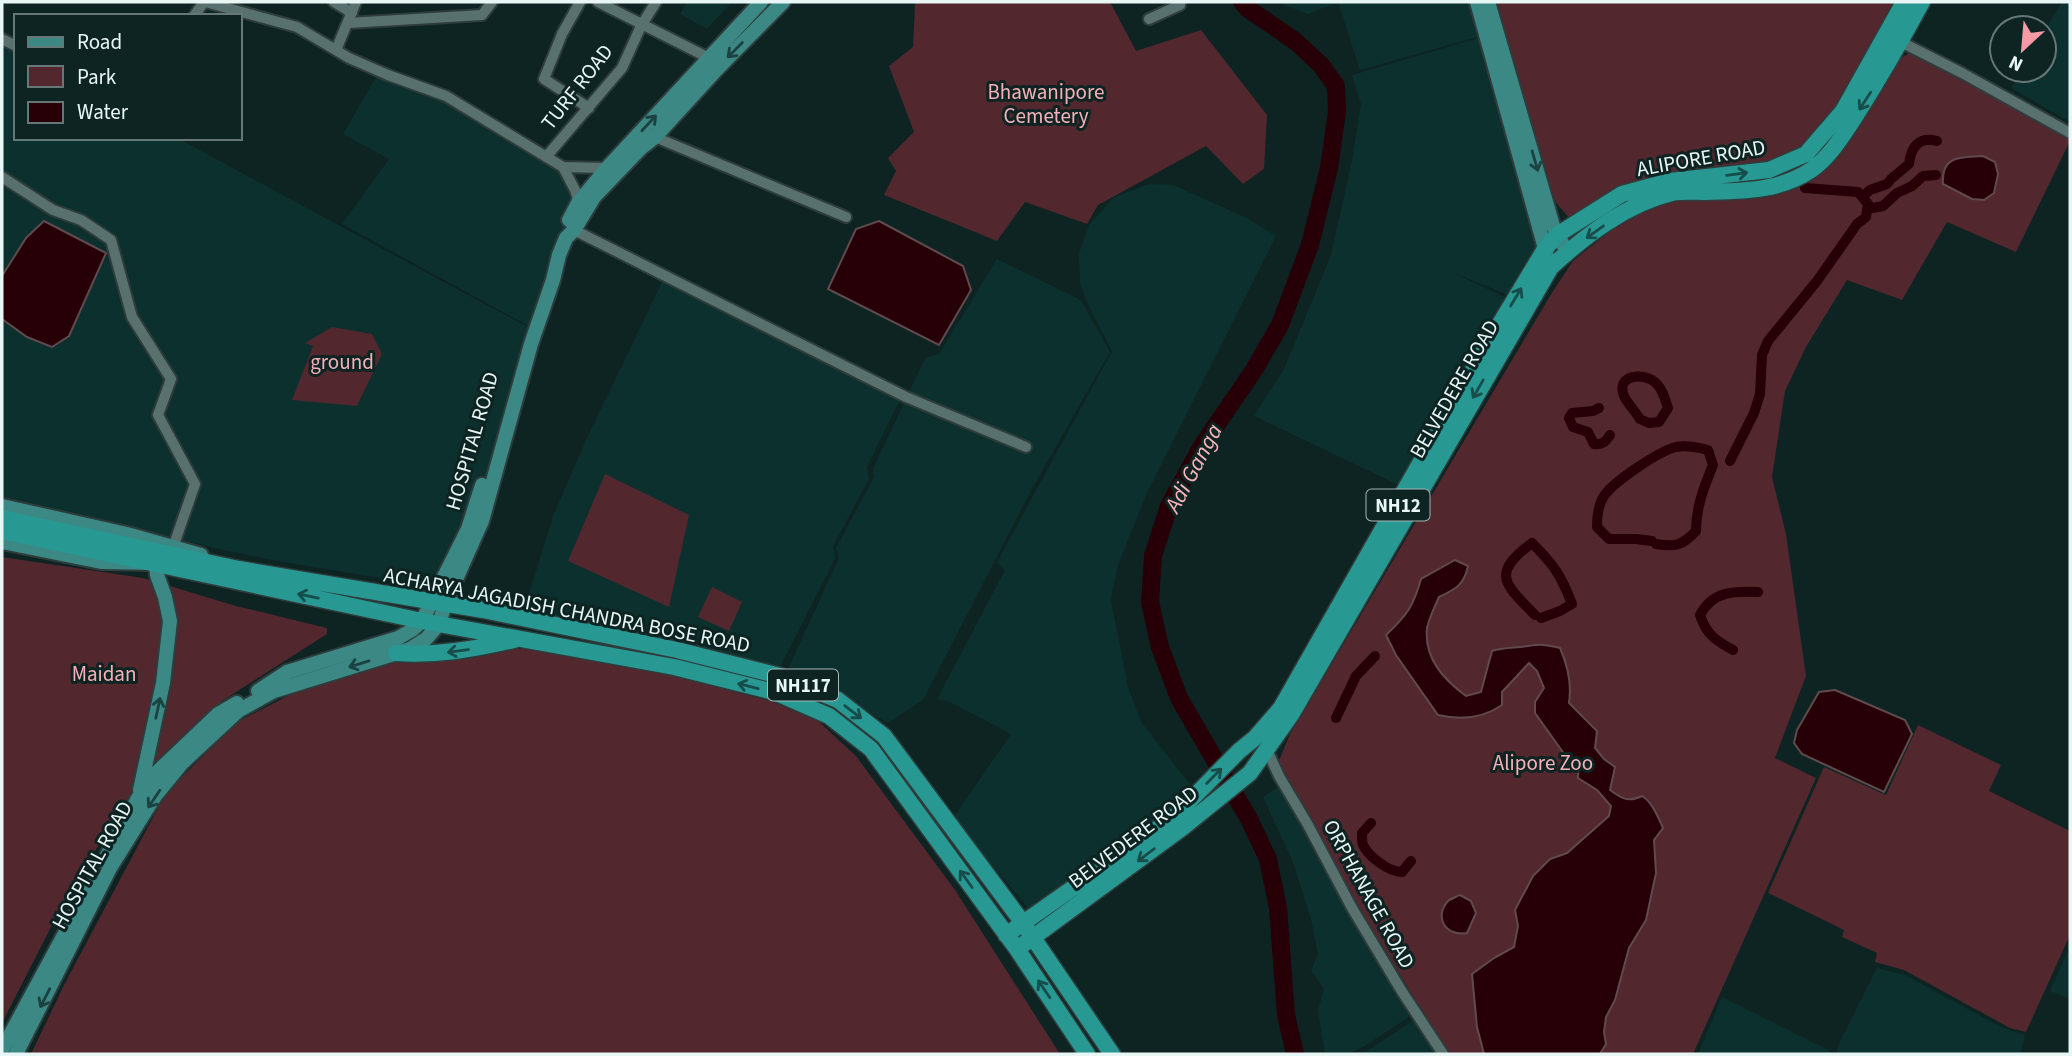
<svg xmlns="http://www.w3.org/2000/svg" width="2072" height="1056" viewBox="0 0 2072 1056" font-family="'Source Sans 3',sans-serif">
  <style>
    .built { fill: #0c302e }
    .green { fill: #52272e }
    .water { fill: #260006; stroke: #604a4e; stroke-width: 2 }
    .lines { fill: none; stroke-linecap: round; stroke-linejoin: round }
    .canal { stroke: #260006; stroke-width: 10 }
    .river { stroke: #260006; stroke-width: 18 }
    .minor-casing { stroke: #2e3c3b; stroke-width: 14 }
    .major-casing { stroke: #2e3c3b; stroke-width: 18 }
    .highway-casing { stroke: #2e3c3b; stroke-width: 19 }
    .minor { stroke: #58716f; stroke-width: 10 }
    .major { stroke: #3b8885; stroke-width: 14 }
    .highway { stroke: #289893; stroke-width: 16 }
    .oneway { stroke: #1b4240 }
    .oneway2 { stroke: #164d4a }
    .labels { text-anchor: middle; stroke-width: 6; stroke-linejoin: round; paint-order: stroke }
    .shield { fill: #0d2423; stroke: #a6b7b6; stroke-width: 2 }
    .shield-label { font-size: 19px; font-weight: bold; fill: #e8f6f5 }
    .street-label { font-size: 21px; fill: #e8f6f5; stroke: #0d2423 }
    .park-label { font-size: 21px; fill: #f7b0b8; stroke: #0d2423 }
    .water-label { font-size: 23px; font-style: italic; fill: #fcb3bc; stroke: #0d2423 }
  </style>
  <rect width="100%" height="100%" fill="#0d2423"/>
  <!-- built -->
  <path class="built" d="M687,2h45l-25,27 -27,-15z
    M1277,2h201l10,32 -128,36 -22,-68 -30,12z
    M2062,2h8v120l-59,-34 11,-18h22v-38z
    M1489,35l63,209 -39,53 -61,-25 61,29 -108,187 -151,-72 30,-47 47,-114 21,-94 9,-57 -9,-29z
    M2,44l14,7v87h161l356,192 -60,189 -32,69 -169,-28 -44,-9 -226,-54z
    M378,74l65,24 117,70 13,24 4,20 -43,117 -192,-105 47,-65 -46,-25z
    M1149,184l24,1 74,33 29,18 -129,257 -29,72 -7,35 17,87 13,35 55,70 -77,59 -91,57 -75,-90 58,-84 -61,-32 -13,-3 68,-129 -8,-8 115,-211 -23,-44 -9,-23 -1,-31 10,-28 25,-28z
    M997,259l84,41 29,52 -76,133 -111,215 -35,23 -66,-38 -34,-16 51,-111 -3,-10 38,-71 -1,-8 52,-111 14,-4z
    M664,278l236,122 -33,67 2,12 -36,67 2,13 -57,112 -254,-61 29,-94 33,-76z
    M1279,786l27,42 106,187 -47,31 -18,8h-22l-7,-44 6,-21 -13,-19 7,-16 -7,-35 -18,-57 -30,-65z
    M2070,946v53l-20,-8z
    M1877,968l28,7 98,53 22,7 -5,19h-183v-7z
    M1722,997l108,54v3h-132z
    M1414,1020l27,34h-80l6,-3z"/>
  <!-- green -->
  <path class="green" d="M915,2h195l26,49 65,-21 66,85 -3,54 -21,15 -37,-38 -108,59 -11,19 -62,-22 -28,39 -113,-46 12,-24 -8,-13 26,-26 -25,-66 24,-19z
    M1492,2h409l-58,106 -53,53 -168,38 -46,27 -23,-27 -28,-83z
    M1909,53l161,83v5l-54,111 -69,-30 -45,78 -55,-20 -41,67 -21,44 -13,86 14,57 20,142 -31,82 41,20 -123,276h-245l-98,-162 -72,-129 12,-29 263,-443 20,-30 61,-49 37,-12 85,-2 34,-9 57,-47 19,-28 27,-51z
    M332,327l40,7 10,20 -25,52 -65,-6 21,-54 -8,-3z
    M605,474l84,41 -20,92 -101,-46z
    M2,557l141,21 93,28 91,22v6l-105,67 -81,78 -71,111 -68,133z
    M712,587l30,15 -13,29 -31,-14z
    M440,649h97l128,24 105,28 47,19 39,36 99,134 105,164h-1029l34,-71 101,-190 71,-71 80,-41z
    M1918,725l83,40 -12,26 81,40v104l-44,97 -16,-4 -106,-58 -29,-8 2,-9 -35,-16 2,-7 -76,-37 56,-126 62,28z"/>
  <!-- water -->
  <path class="water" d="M1983,156l12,6 3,12 -4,19 -10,7 -12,-1 -29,-15c-2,-30 19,-26 40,-28z
    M44,221l62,32 -37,83 -17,11 -25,-10 -25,-18v-43l24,-38z
    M879,221l84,45 8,24 -32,55 -111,-56 28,-60z
    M1455,560l13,6c-4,19 -12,23 -29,31 -4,9 -10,21 -12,31 -3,30 16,51 39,68l15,-4 11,-41c10,-3 18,-3 28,-4 18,-2 21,-4 40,1 8,18 12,35 9,55l28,28 -2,17 9,11 11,8 -5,23c11,8 18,13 32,6 10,6 16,21 21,32l-9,12 2,33 -10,47 -17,28 -14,52 -9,17 -2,15 2,12 -6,10h-116l-7,-27 -5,-53 22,-16 20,-11 4,-21 -3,-16 18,-34 17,-17 17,-6 25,-22 17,-15 2,-10 -14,-16 -19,-12 1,-17 -14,-6 -30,-42v-11l9,-14 -7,-17 -8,-8 -27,29v13c-20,14 -42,15 -64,10l-42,-60 -10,-20c21,-20 27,-28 35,-56z
    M1835,690l70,30 7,14 -28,58 -82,-38 -8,-11 3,-13 22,-38z
    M1460,895l11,6 5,12 -9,20c-22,4 -34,-17 -18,-33 1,0 10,-5 11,-5z"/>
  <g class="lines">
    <!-- canal -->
    <path class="canal" d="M1862,197l8,-7 17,-6 4,-5 18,-15c2,-17 10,-28 28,-23
      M1867,209l16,-3 14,-13 15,-7 11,-10 13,-1
      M1599,408l-6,3 -21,2 -3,5 4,9 15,5 6,12c9,1 11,-2 16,-9
      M1640,419c-5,-8 -12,-15 -16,-23 -9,-22 21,-24 32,-13 7,7 9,16 12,25l-9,14 -10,1 -7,-3
      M1730,461l24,-48 6,-19 2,-39 6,-14 49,-60 40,-57 9,-7 2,-13 -10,-12 -53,-4
      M1652,541l-16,-2h-27l-12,-12c0,-11 1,-22 7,-31 9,-14 55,-45 72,-49 11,-2 21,0 32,3l5,15c-9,22 -17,42 -17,66 -14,15 -21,16 -40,13
      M1535,615c-30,-31 -45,-41 -3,-72 22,22 29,32 40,61l-12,7 -19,7
      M1733,650c-17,-9 -27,-16 -33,-35 13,-24 33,-24 58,-23
      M1336,718l20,-42 19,-20
      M1371,823l-9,10c0,2 0,10 1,12 6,12 26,27 39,27l9,-11"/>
    <!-- river -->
    <path class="river" d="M1242,2l5,6 48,33 26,24 15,21 1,25 -8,57 -19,77 -30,80 -26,45 -52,76 -33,60 -16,50 -3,46 10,45 19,51 70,121 19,40 10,49 8,107 9,39"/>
    <defs>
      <path id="minor" d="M205,2l92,25 52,31 39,17 58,21 117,71 44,1 3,2
        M334,2l18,11
        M580,2l-18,32 -18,45 45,29
        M598,2l111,56
        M194,16l10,-14
        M1149,19l31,-14 -1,-3
        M348,23l134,-8 10,-13
        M2,39l14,7
        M1897,40l65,33 108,60
        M336,50l20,-48
        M655,137l191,80
        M546,157l76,-89 19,-42 15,-24
        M563,167l12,23 5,16
        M2,177l51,33 28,10 30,20 21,77 39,62 -13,36 37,69 -24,69
        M574,230l332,167 120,50
        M1267,750l12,26 29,49 44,83 49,82 42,64"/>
      <path id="major" d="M1477,2l70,254
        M1488,2l65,224 14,26
        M569,220l9,-17 29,-35 154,-166
        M2,506l125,28 74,21
        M2,542l99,20 55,1 1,12 8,22 5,24 -7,62 -23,107
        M258,691l29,-19 111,-34 14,-8 10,-9 46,-92 14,-44
        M104,861l34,-63 17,-24 63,-60 19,-11
        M2,1050l89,-165
        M16,1054l94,-186 45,-72 27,-33 56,-52 36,-20 136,-42 16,-10 13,-15 6,-20 37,-83 49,-177 22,-64 6,-25 7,-17 8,-8 20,-33 47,-49 14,-11 62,-68 66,-67"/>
      <path id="highway" d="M2,518l237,51 244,41 194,40 103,26 58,24 46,36 139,187 89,131
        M2,531l420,90 252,46 100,25 55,24 42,33 146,200 70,105
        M396,653c40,3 79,-4 118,-13
        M1006,935l168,-118 65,-66 16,-13 26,-30 208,-366 56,-93 12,-14 65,-41 48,-13 99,-11 37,-16 37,-43 61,-109
        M1017,949l165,-121 68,-55 41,-58 260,-448c34,-31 75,-63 121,-74 10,-2 21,-1 32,-1 37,-1 74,0 107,-22 19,-13 32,-35 44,-53 24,-38 46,-76 67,-115"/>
    </defs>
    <!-- minor casing -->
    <use href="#minor" class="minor-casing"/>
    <!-- major casing -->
    <use href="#major" class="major-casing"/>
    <!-- highway casing -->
    <use href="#highway" class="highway-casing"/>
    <!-- minor -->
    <use href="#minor" class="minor"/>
    <!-- major -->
    <use href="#major" class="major"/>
    <!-- highway -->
    <use href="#highway" class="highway"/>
  </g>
  <!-- one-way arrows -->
  <defs><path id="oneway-shaft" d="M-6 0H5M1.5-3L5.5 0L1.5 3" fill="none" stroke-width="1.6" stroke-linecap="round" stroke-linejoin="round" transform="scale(1.75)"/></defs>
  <g class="oneway">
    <use href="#oneway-shaft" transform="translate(735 50) rotate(135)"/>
    <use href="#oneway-shaft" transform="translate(649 123) rotate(-47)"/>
    <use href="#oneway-shaft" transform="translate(1535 161) rotate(74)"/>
    <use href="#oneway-shaft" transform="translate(359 664) rotate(163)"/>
    <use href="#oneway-shaft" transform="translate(158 708) rotate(-78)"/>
    <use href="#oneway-shaft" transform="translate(154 799) rotate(124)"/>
    <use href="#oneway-shaft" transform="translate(45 998) rotate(117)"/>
  </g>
  <g class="oneway2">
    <use href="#oneway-shaft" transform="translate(1865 101) rotate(123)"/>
    <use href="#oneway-shaft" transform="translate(1737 174) rotate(-7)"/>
    <use href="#oneway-shaft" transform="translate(1595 232) rotate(144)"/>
    <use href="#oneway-shaft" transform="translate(1516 297) rotate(-59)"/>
    <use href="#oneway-shaft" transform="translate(1478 389) rotate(120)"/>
    <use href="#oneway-shaft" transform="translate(308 596) rotate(-168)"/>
    <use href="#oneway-shaft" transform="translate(458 651) rotate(173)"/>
    <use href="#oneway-shaft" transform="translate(748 686) rotate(-166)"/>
    <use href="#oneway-shaft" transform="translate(853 712) rotate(38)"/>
    <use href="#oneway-shaft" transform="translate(1214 776) rotate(-45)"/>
    <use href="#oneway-shaft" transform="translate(1146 855) rotate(143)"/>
    <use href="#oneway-shaft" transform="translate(966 879) rotate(-126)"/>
    <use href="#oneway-shaft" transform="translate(1044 989) rotate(-124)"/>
  </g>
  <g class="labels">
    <!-- shield labels -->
    <g class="shield">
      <rect x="1366.5" y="489.5" width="63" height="31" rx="5"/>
      <rect x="768" y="669.5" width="70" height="31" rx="5"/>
    </g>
    <g class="shield-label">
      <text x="1398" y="512">NH12</text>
      <text x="803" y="692">NH117</text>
    </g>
    <!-- street labels -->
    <g class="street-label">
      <text transform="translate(577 87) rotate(-52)" y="7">TURF ROAD</text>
      <text transform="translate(1701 158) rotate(-10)" y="7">ALIPORE ROAD</text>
      <text transform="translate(1454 389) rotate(-60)" y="7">BELVEDERE ROAD</text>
      <text transform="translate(472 441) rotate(-74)" y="7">HOSPITAL ROAD</text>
      <text transform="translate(567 610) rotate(11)" y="7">ACHARYA JAGADISH CHANDRA BOSE ROAD</text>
      <text transform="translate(1133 837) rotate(-37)" y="7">BELVEDERE ROAD</text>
      <text transform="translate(92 865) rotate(-61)" y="7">HOSPITAL ROAD</text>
      <text transform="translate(1369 894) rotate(61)" y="7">ORPHANAGE ROAD</text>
    </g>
    <!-- park labels -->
    <g class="park-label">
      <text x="1046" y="99">Bhawanipore<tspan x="1046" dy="24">Cemetery</tspan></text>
      <text x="342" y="369">ground</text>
      <text x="104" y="681">Maidan</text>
      <text x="1543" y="770">Alipore Zoo</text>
    </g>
    <!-- water labels -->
    <g class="water-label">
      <text transform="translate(1193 468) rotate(-62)" y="8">Adi Ganga</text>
    </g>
  </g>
  <!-- border -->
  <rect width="2072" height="1056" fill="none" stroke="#e8f6f5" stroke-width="7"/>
  <!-- legend -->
  <rect x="14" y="14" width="228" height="126" fill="#0d2423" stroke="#657877" stroke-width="2"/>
  <rect x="28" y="37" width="35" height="10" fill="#3b8885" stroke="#657877" stroke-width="2"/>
  <text x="77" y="49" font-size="21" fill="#e8f6f5">Road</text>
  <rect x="28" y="66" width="35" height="21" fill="#52272e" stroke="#657877" stroke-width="2"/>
  <text x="77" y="84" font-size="21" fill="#e8f6f5">Park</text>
  <rect x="28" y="102" width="35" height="21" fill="#260006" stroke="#657877" stroke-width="2"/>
  <text x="77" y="119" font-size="21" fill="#e8f6f5">Water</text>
  <!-- north arrow -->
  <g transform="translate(2023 49) rotate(206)"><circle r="33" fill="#0d2423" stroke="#657877" stroke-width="2"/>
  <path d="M0-5L12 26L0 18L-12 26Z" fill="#f49aa6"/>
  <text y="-10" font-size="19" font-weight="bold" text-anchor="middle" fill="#e8f6f5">N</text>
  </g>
</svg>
